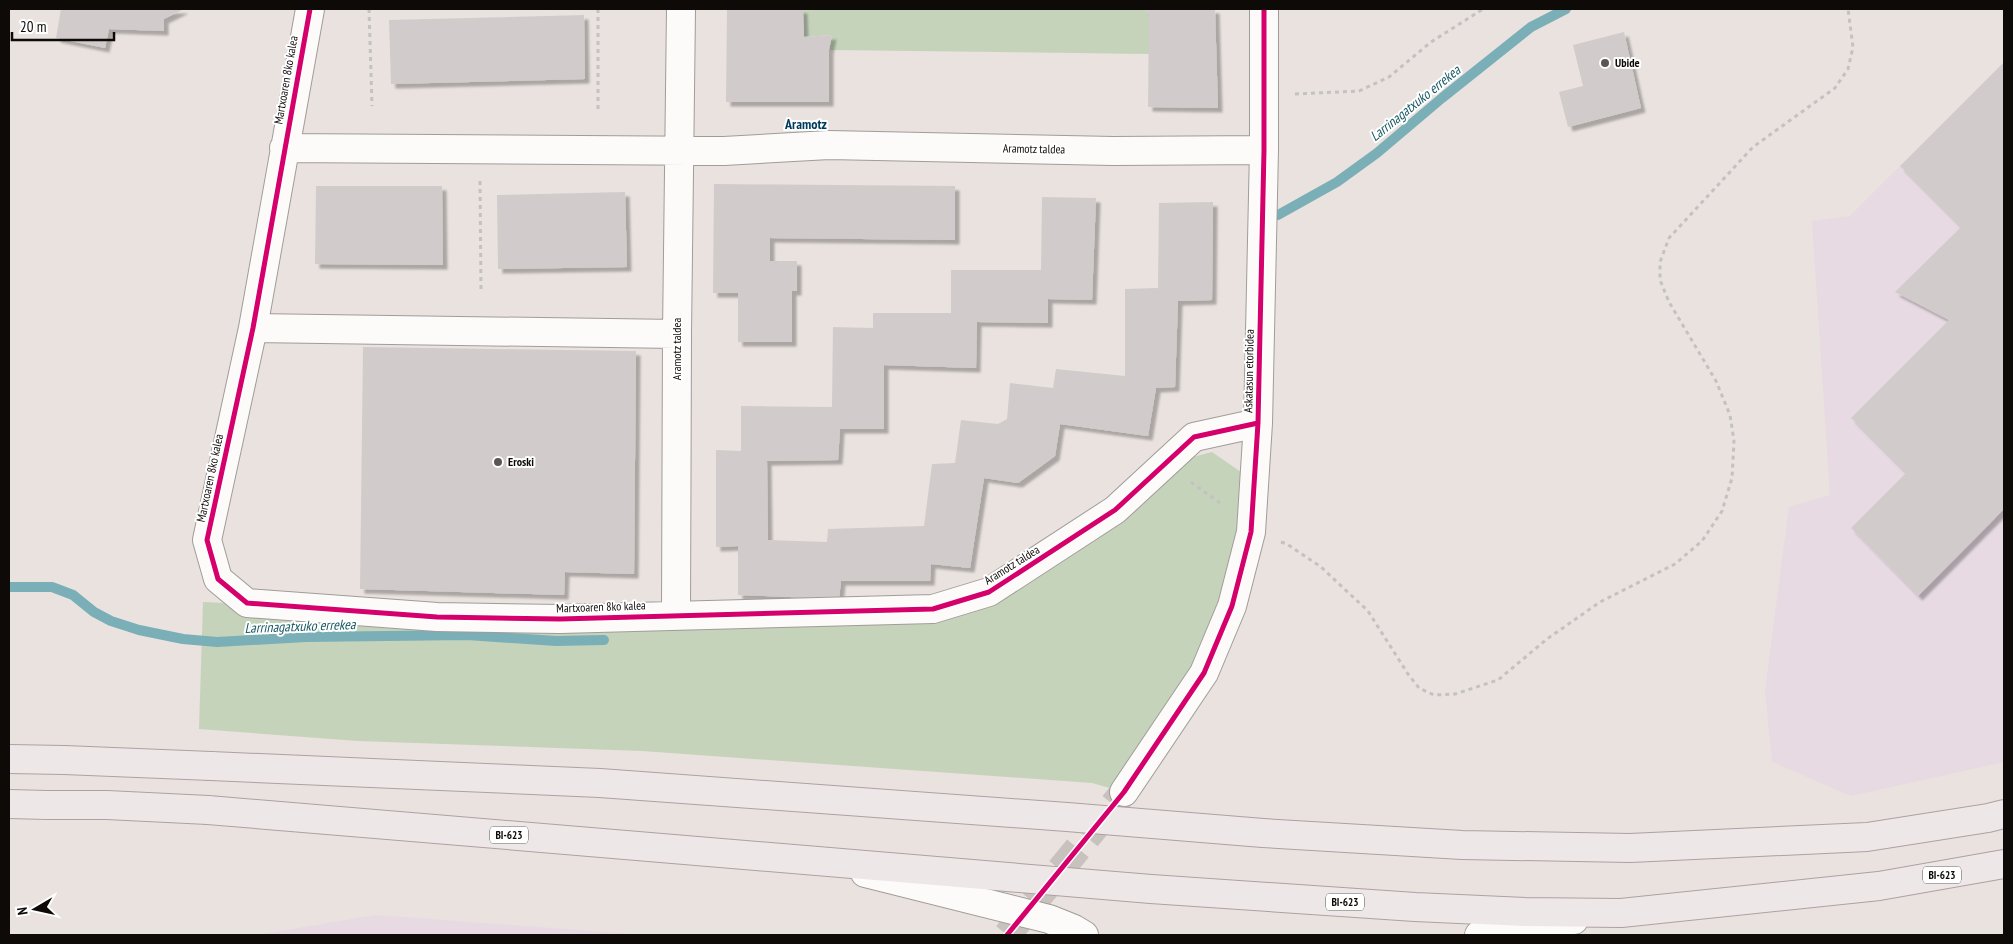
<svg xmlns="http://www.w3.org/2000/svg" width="2013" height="944" viewBox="0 0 2013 944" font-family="'PT Sans Narrow',sans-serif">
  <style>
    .industrial { fill: #e7dae2 }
    .green { fill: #c6d3bb }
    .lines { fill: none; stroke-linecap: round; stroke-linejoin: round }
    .stream { stroke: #7aafb8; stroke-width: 10 }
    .building { fill: #d1cccb; filter: url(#shadow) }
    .minor-tunnel { stroke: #c8c2be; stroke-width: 28; stroke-dasharray: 28 14; stroke-linecap: butt }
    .minor-casing { stroke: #a19c99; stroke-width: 30 }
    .major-casing { stroke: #afa0a2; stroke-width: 30 }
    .path { stroke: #c4c2c1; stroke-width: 3; stroke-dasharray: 4 4; stroke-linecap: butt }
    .minor { stroke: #fcfbfa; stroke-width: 28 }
    .major { stroke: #eee7e8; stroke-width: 28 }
    .major-bridge-casing { stroke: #afa0a2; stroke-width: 30; stroke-linecap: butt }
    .major-bridge { stroke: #eee7e8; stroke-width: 28 }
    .cycleway-casing { stroke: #fff; stroke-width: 8 }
    .cycleway { stroke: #d6006c; stroke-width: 5 }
    .poi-dot { fill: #5b5653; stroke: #fff; stroke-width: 2 }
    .labels { text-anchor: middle; stroke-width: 4; stroke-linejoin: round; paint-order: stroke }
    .shield { fill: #fff; stroke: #565452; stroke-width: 1 }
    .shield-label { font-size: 11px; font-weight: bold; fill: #0e0a08 }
    .poi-label { font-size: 12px; font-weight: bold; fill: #0e0a08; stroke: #fff; text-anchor: start }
    .street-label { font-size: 12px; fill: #0e0a08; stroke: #fff }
    .water-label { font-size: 14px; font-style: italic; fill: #155863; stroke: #fff }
    .neighbourhood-label { font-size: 14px; font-weight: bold; fill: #003a5b; stroke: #fff }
  </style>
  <defs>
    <filter id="shadow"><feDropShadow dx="4.5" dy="4.5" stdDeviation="1" flood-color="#0004"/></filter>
  </defs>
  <rect width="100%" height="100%" fill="#e9e2de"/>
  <!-- industrial -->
  <path class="industrial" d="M2004,62v700l-153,34 -79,-34 -7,-71 24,-184 41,-12 -18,-274 38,-5z
    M376,915l269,20h-388z"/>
  <!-- green -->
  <path class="green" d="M803,9h341l5,5 1,40 -321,-4 3,-15 -28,2z
    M1212,452l42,29 -22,125 -108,186 -32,-9 -450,-32 -284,-10 -159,-12 4,-127 357,17 429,-27 177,-128z"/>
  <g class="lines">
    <!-- stream -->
    <path class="stream" d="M1278,215l59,-33 40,-29 65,-55 89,-71 35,-18
      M9,587h43l21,8 21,17 17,9 28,9 44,9 34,3 89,-5 161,-2 89,6 48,-1"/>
  </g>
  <!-- building -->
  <path class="building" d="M61,9h123l-20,10v12l-55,-2 -4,19 -49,-10z
    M727,9h76l1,28 28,-2 -3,15v52h-103z
    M1144,9h71l3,99 -70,-1 1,-93z
    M584,15l1,64 -194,5 -2,-64z
    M1624,32l17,76 -73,19 -9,-35 24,-6 -10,-41z
    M2004,62v447l-86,87 -67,-68 55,-55 -55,-55 98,-98 -54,-28 66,-65 -61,-61z
    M714,184l241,2v54l-185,-2v23h27v30h-5v51h-54v-49h-25z
    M316,186h126l1,79 -128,-1z
    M625,192l2,75 -129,2 -1,-74z
    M1042,197l54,1 -4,102 -44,-1v24l-71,-1 -1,46 -92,-3v64h-44l-2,31 -71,1 1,79 59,2 1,-13 96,-3 8,-62 23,-1 6,-43 37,4 9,-5 3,-36 43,5 3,-19 69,7v-87l33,-1 1,-85 54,-1 -1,98 -34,1 -3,86 -19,1 -8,48 -88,-12 -5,32 -37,27 -34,-5 -14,90 -39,-4 -1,17h-89l-2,18 -101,-4v-49l-22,1v-97l25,1v-45l91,1 1,-80 40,1v-15h78v-43h90z
    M363,347l273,4 -2,223 -69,-2 -1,23 -204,-6z"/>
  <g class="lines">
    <!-- minor-tunnel -->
    <path class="minor-tunnel" d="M1007,935l117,-143"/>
    <defs>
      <path id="minor" d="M310,9l-57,319 -46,212 11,39 29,24 190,14 123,2 373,-10 56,-17 126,-82 79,-73 64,-14
        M284,148l440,3 105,-6 284,6 151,-1
        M253,328l424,6
        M676,615l1,-281 4,-325
        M1124,792l80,-119 28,-67 19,-74 7,-109 6,-273v-141
        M865,873l184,46 25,10 10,6
        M1479,935l95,-15"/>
      <path id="major" d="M9,759l55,1
        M211,766l389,17 467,34 196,16 199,12 168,3 237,-11 121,-19 16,-4
        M9,804l38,1
        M208,810l943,79 264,18 110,5 96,1 258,-27 125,-22"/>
    </defs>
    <!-- minor casing -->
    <use href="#minor" class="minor-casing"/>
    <!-- major casing -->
    <use href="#major" class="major-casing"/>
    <!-- path -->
    <path class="path" d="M369,9l3,97
      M598,9v101
      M1295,94l64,-3 30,-14 42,-35 52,-33
      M480,181l1,110
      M1191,482l29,21
      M1281,542l6,2 34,23 47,44 40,63 11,14 15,7 21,-1 43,-14 49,-41 53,-37 75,-38 27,-23 20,-30 10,-33 2,-37 -4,-26 -14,-34 -47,-79 -9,-22v-18l9,-24 84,-91 82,-59 13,-19 5,-22 -5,-38"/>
    <!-- minor -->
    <use href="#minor" class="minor"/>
    <!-- major -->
    <use href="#major" class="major"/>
    <defs>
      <path id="major-bridge" d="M64,760l147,6
        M47,805h60l101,5"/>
    </defs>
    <!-- major-bridge casing -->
    <use href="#major-bridge" class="major-bridge-casing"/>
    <!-- major-bridge -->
    <use href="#major-bridge" class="major-bridge"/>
    <defs>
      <path id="cycleway" d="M310,9l-57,319 -46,212 11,39 29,24 190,14 123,2 373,-10 56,-17 126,-82 79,-73 64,-14
        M1007,935l117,-143 80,-119 28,-67 19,-74 7,-109 6,-273v-141"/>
    </defs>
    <!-- cycleway casing -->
    <use href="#cycleway" class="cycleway-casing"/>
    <!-- cycleway -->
    <use href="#cycleway" class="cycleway"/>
  </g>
  <!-- markers -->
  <g class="poi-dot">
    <circle cx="1605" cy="63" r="5"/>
    <circle cx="498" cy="462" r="5"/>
  </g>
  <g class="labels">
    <!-- shield labels -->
    <g class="shield">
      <rect x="490" y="826.5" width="38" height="17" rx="4"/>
      <rect x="1923" y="866.5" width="38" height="17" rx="4"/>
      <rect x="1326" y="893.5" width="38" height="17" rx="4"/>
    </g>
    <g class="shield-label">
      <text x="509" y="839">BI-623</text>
      <text x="1942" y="879">BI-623</text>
      <text x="1345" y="906">BI-623</text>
    </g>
    <!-- poi labels -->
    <g class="poi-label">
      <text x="1615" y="67">Ubide</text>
      <text x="508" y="466">Eroski</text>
    </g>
    <!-- street labels -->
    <g class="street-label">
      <text transform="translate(286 80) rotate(-80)" y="4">Martxoaren 8ko kalea</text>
      <text transform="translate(1034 149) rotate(1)" y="4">Aramotz taldea</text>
      <text transform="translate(677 349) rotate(-90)" y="4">Aramotz taldea</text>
      <text transform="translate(1249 371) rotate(-89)" y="4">Askatasun etorbidea</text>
      <text transform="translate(210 478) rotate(-78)" y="4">Martxoaren 8ko kalea</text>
      <text transform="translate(1012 565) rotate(-32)" y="4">Aramotz taldea</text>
      <text transform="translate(601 607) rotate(-2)" y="4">Martxoaren 8ko kalea</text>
    </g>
    <!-- water labels -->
    <g class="water-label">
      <text transform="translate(1415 103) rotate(-39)" y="5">Larrinagatxuko errekea</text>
      <text transform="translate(300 626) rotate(-2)" y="5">Larrinagatxuko errekea</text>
    </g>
    <!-- neighbourhood labels -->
    <g class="neighbourhood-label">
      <text x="806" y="129">Aramotz</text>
    </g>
  </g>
  <!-- border -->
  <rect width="2013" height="944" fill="none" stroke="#0e0a08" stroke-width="20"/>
  <!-- north arrow -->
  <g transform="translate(35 909) rotate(261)" stroke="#ffffff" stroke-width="4" paint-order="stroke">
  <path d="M0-4L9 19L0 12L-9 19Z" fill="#0e0a08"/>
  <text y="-8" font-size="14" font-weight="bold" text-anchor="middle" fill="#0e0a08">N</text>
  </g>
  <!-- scale -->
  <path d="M12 32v8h102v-8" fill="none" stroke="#0e0a08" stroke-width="2.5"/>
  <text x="20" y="32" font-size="15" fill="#0e0a08" stroke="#ffffff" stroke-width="4" paint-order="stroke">20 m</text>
</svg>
